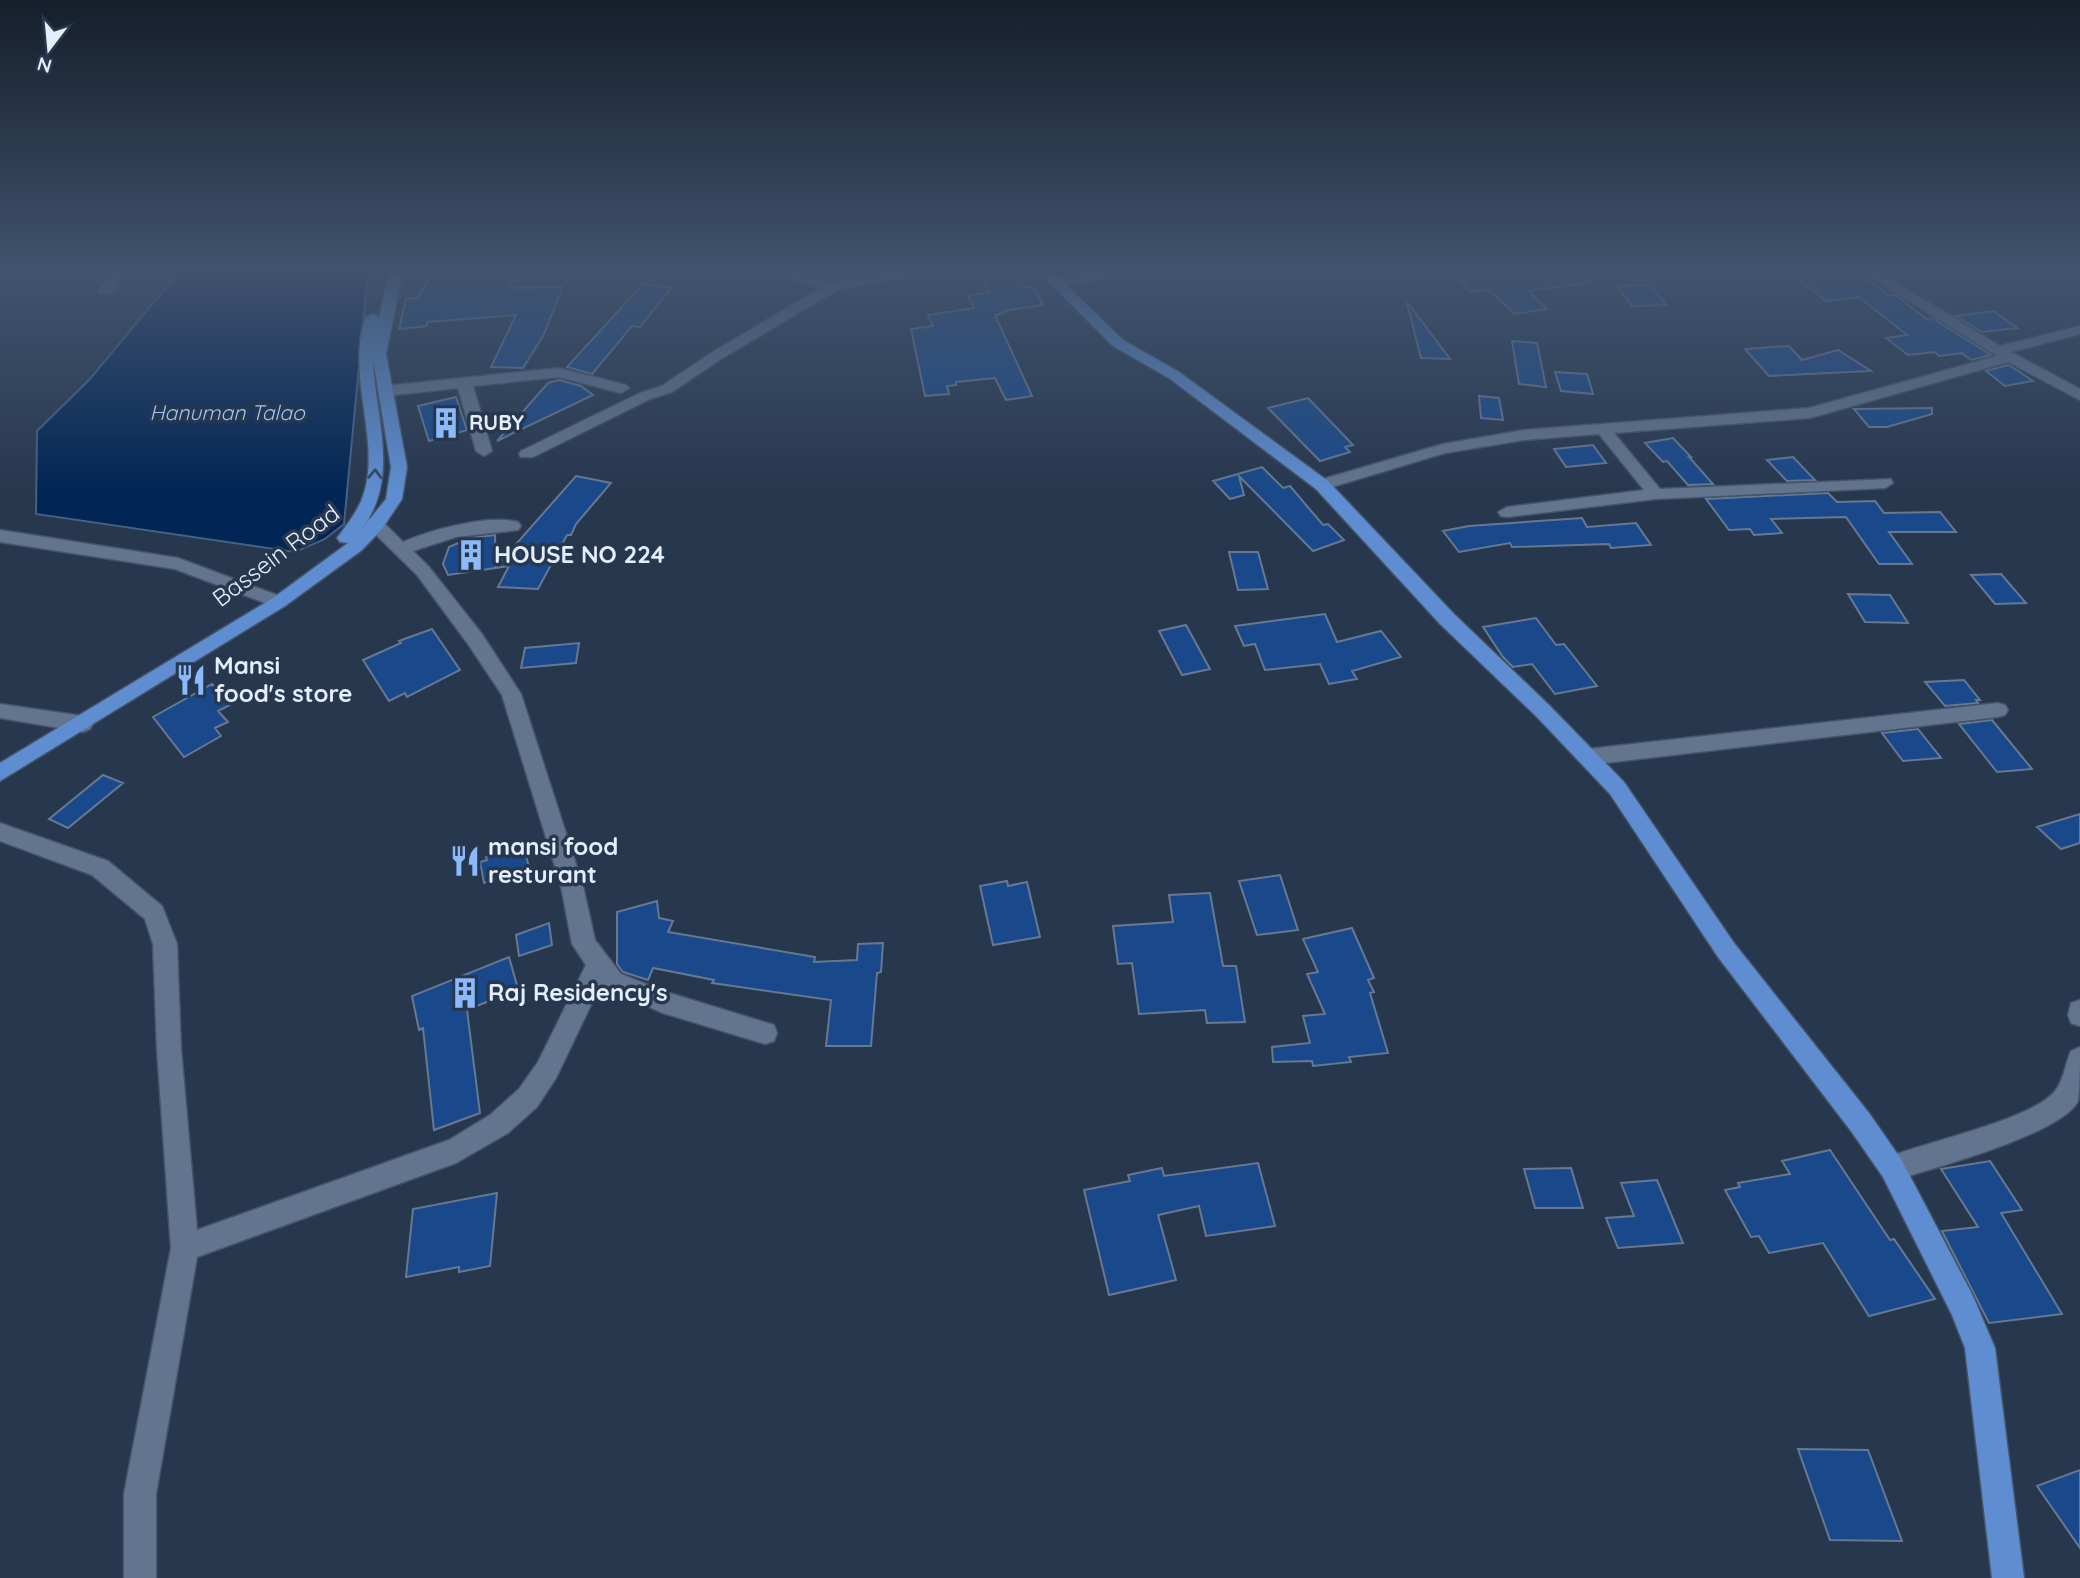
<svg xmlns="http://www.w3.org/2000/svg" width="2080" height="1578" viewBox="0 0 2080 1578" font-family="Quicksand,sans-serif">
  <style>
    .water { fill: #012555; stroke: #456187; stroke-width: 2 }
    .building { fill: #19498a; stroke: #667892; stroke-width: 2 }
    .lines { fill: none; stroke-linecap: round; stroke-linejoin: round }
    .minor-casing { stroke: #465468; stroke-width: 3 }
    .major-casing { stroke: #465468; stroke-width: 3 }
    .minor { fill: #62748e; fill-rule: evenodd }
    .major { fill: #5e8ed1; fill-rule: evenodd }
    .oneway { stroke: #324868 }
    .labels { text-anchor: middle; stroke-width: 7; stroke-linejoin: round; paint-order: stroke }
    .far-water-label { font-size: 21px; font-style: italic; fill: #9dc4fc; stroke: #27374e }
    .far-poi-label { font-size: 21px; font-weight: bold; fill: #e4eefd; stroke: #27374e; text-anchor: start }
    .poi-label { font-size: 24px; font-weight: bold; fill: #e4eefd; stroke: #27374e; text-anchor: start }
    .street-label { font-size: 24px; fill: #e4eefd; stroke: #27374e }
  </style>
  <rect width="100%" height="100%" fill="#27374e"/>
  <!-- water -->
  <path class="water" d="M180,271h188l-24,253 -19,15 -30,13 -259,-38 1,-83 52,-51z"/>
  <!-- building -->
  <path class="building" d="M455,271l-2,5 18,-1 -1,3 41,-2 -1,2h3l-4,10 54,-1 -20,49 -20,32 -32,-1 25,-52 -89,7v4l-28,3 7,-30 11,-1 17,-26z
    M1454,271h133l1,12 -60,8 19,18 -32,5 -26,-24 -19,2z
    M1789,271h69l32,25 5,-1 32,24 5,-1 59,37 -20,5 -9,-7 -23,3 -4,-4 -27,3 -22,-17 21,-3 -48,-38 -33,4z
    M1014,276l6,12 14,-2 9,19 -40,6 1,2 -9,2 37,81 -26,4 -11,-22 -39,4v3l-9,1 2,8 -24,2 -14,-67 22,-3 -5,-11 46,-7 -6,-12 22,-4 -6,-12z
    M643,284l28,4 -31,39 -8,-1 -40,48 -25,-7z
    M1651,285l15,20 -34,1 -15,-20z
    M1407,303h1l42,56 -29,-1z
    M1994,311l23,17 -35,4 -27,-16z
    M1512,341l25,2 9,44 -27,-3z
    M1789,346l13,14 36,-10 33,21 -102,5 -24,-27z
    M2008,365l7,4 18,12 -28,5 -19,-15z
    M1555,372l32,2 6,20 -32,-3z
    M559,380l22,6 12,9 -96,46 51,-58z
    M1479,396l20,2 4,22 -22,-2z
    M456,397l11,33 -38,11 -11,-35z
    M1308,398l45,47 -8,2 5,5 -30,9 -52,-53z
    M1932,408v6l-45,13h-18l-15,-18z
    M1673,438l18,19h-2l24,27 -25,1 -21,-24 -4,1 -18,-19z
    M1593,445l13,18 -40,4 -12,-18z
    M1793,457l22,23 -28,1 -20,-21z
    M1262,467l21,21 7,-2 33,39 5,-1 16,16 -31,11 -74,-75 5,19 -14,4 -17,-18z
    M576,476l35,7 -35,41 -5,11h-4l-29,54 -40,-2 11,-21 -61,9 -5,-11 6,-17 21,-9 25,-3 1,32z
    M1828,493l9,9 38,-1 9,12 56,-1 16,20h-67l23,32h-33l-33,-47 -75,2 11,14 -28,2 -4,-6 -21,1 -23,-31z
    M1582,518l5,9 49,-4 15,22 -40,3 -2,-4 -97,3 -2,-4 -51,9 -16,-21 26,-5z
    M1229,552h29l10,37 -30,1z
    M2001,574l25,29 -31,1 -24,-29z
    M1848,594l42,1 18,28 -43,-1z
    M1325,614l12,28 44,-11 20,26 -49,14 5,8 -28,5 -9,-20 -55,6 -10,-26 -11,2 -9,-20z
    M1536,618l20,27 8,-1 33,42 -42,8 -23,-30 -19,3 -10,-10 -20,-30z
    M1186,625l24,44 -28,6 -23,-44z
    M432,629l28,41 -53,27 -2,-4 -16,8 -26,-41 38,-17 -2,-2z
    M579,643l-3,20 -55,5 4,-20z
    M1964,680l16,20h-4l2,3 -33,3 -20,-24z
    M212,684l18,21 -12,6 10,11 -13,6 6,8 -37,21 -31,-40z
    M1992,720l40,49 -35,3 -38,-48z
    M1918,729l23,29 -38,3 -21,-28z
    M103,775l20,8 -55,45 -19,-9z
    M2080,814v29l-19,6 -24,-22z
    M523,844l6,23 -45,16 -4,-21 7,-2 -1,-3z
    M1280,875l18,55 -41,5 -18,-54z
    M1007,881l1,5 19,-4 13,55 -47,8 -13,-59z
    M1210,893l13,73h13l9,56 -38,1 -2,-13 -66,4 -7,-51 -14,1 -5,-38 60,-4 -4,-27z
    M657,901l2,17 14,3 -5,11 147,25 -1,5 43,-2 1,-16 25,-1 -2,29 -4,1 -6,73h-45l5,-46 -119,-17 2,-3 -61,-12 -5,12 -25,-8 -6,-8v-52z
    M549,923l3,22 -33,11 -3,-21z
    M1352,928l22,50 -6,2 6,12 -4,1 18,60 -39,4 2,5 -38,4 -1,-5 -39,1 -1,-15 38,-4 -7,-27 22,-2 -18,-40 11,-2 -15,-33z
    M509,957l9,32 -51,21 13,103 -46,17 -11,-102 -4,2 -7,-34z
    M1830,1150l60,90 4,-1 41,60 -66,17 -46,-73 -54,10 -10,-17 -8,1 -26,-47 15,-3 -2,-4 52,-9 -8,-13z
    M1990,1161l32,49 -21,3 61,101 -73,9 -47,-92 36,-4 -37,-58z
    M1258,1163l17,63 -69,10 -7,-30 -41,9 18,65 -67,15 -25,-105 46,-9 -2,-6 34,-7 2,8z
    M1571,1168l12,40h-48l-11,-39z
    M1657,1180l26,63 -65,5 -12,-30 28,-2 -13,-33z
    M497,1193l-7,73 -31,6v-5l-53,10 7,-68z
    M1798,1449l70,1 34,91 -72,-1z
    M2080,1470v78l-43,-62z"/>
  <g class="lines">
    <defs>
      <path id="minor" d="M0,271h9l-9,8z
        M113,271h13l-16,23h-10l-2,-3z
        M764,271h24l45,12 49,-10 73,-2 -6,4 -67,6 -45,9 -116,69 -49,33 -22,7 -117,58h-12l-2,-3 2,-3 119,-58 22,-7 49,-33 110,-65z
        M1102,271h46l-6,4 -89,10 -7,-4 7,-4z
        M1861,271h16l123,75 80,-20v8l-69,18 69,37v11l-72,-38 -198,56 -196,15 46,56 231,-10 2,4 -8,5 -229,11 -149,18 -6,-1 -3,-4 9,-5 137,-17 -45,-56 -75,6 -79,13 -123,37 -8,-5 2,-4 127,-37 81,-14 285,-22 188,-52z
        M559,368l67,17 3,3 -8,5 -62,-16 -86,9 19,65 -8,5 -8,-5 -18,-63 -73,8 -8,-5 8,-5z
        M362,516l20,5 21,21c28,-12 86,-28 115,-20l3,4 -3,4 -62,7 -43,14 16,16 53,67 39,60 62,192 12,54 26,34 45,18 108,33 3,8 -3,8 -9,3 -102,-31 -58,-25 -4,-4 -45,94 -19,29 -29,26 -52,30 -259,94 -41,237v84h-32v-84l47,-246 -14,-199 -4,-105 -8,-25 -53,-44 -92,-34v-18l108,38 54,45 15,38 4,105 16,181 252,-90 41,-25 29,-26 19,-27 48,-97 -14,-21 -11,-58 -59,-191 -34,-51 -51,-69 -47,-46 -14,-3 -3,-4 3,-4z
        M0,530l178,28 107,40 3,4 -3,4h-12l-98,-37 -175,-27z
        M1998,703l7,2 3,5 -3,5 -7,2 -410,48 -7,-2 -3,-6 3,-6 7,-2z
        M0,704l83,12 7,3 3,5 -3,5 -7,3 -83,-14z
        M2080,1000v26l-9,-3 -3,-8 3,-12z
        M2080,1047c0,16 0,40 -2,54 -16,33 -148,68 -186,80l-9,-4 -4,-9 4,-9c38,-16 150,-39 172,-68 9,-11 10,-27 16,-40z"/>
      <path id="major" d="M389,271h14l-17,83 21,113 -5,32 -20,30 -20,21 -77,56 -285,175v-18l273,-165 75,-55 -8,-1 -3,-4c10,-14 20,-25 26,-42 19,-54 -17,-117 2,-178l7,-4 5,1 2,3 -7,33zM373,360l18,107 -5,32 -25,31c40,-52 14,-112 12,-170z
        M1038,271h14l71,69 56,32 149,109 126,133 95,91 75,77 110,161 135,170 32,46 72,137 22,52 29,230h-32l-27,-230 -13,-33 -69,-138 -32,-46 -133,-174 -108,-163 -75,-79 -95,-91 -124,-135 -147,-111 -56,-32z"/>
    </defs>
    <!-- minor casing -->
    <use href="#minor" class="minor-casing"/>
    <!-- major casing -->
    <use href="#major" class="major-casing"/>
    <!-- minor -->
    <use href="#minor" class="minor"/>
    <!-- major -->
    <use href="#major" class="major"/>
  </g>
  <!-- one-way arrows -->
  <defs><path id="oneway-chevron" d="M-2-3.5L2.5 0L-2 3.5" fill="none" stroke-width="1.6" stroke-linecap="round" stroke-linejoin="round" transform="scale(1.75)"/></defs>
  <use class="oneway" href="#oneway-chevron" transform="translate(375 474) rotate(-88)"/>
  <!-- sky -->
  <linearGradient id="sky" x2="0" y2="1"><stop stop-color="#151e2b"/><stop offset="0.55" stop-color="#41536e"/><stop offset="1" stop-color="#41536e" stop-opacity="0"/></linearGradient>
  <rect width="2080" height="492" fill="url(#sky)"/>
  <!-- icons -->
  <defs>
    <symbol id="building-bare" viewBox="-9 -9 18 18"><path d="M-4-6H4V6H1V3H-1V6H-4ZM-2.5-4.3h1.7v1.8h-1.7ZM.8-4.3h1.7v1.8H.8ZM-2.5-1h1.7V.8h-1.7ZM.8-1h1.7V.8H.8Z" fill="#8bb9fc" stroke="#27374e" stroke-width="2.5" paint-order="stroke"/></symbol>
    <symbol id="restaurant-bare" viewBox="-9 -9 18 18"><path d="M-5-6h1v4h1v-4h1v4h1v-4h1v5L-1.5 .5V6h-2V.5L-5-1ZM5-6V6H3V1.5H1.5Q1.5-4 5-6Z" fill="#8bb9fc" stroke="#27374e" stroke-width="2.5" paint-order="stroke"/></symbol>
  </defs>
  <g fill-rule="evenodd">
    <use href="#building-bare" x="424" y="401" width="44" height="44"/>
    <use href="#building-bare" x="449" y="533" width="44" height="44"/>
    <use href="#restaurant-bare" x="169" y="658" width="44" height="44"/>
    <use href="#restaurant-bare" x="443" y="839" width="44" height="44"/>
    <use href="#building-bare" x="443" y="971" width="44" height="44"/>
  </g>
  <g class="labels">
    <!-- far-water labels -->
    <g class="far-water-label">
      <text x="227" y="420">Hanuman Talao</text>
    </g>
    <!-- far-poi labels -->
    <g class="far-poi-label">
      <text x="469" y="430">RUBY</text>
    </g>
    <!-- poi labels -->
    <g class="poi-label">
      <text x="494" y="563">HOUSE NO 224</text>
      <text x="214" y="674">Mansi<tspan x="214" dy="28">food's store</tspan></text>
      <text x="488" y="855">mansi food<tspan x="488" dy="28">resturant</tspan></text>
      <text x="488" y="1001">Raj Residency's</text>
    </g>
    <!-- street labels -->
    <g class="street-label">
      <text transform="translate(276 556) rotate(-37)" y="8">Bassein Road</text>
    </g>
  </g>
  <!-- north arrow -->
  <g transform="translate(49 49) rotate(196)" stroke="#27374e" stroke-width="5" paint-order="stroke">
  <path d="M0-5L12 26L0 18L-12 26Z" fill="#e4eefd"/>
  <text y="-10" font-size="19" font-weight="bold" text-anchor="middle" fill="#e4eefd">N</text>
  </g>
</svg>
